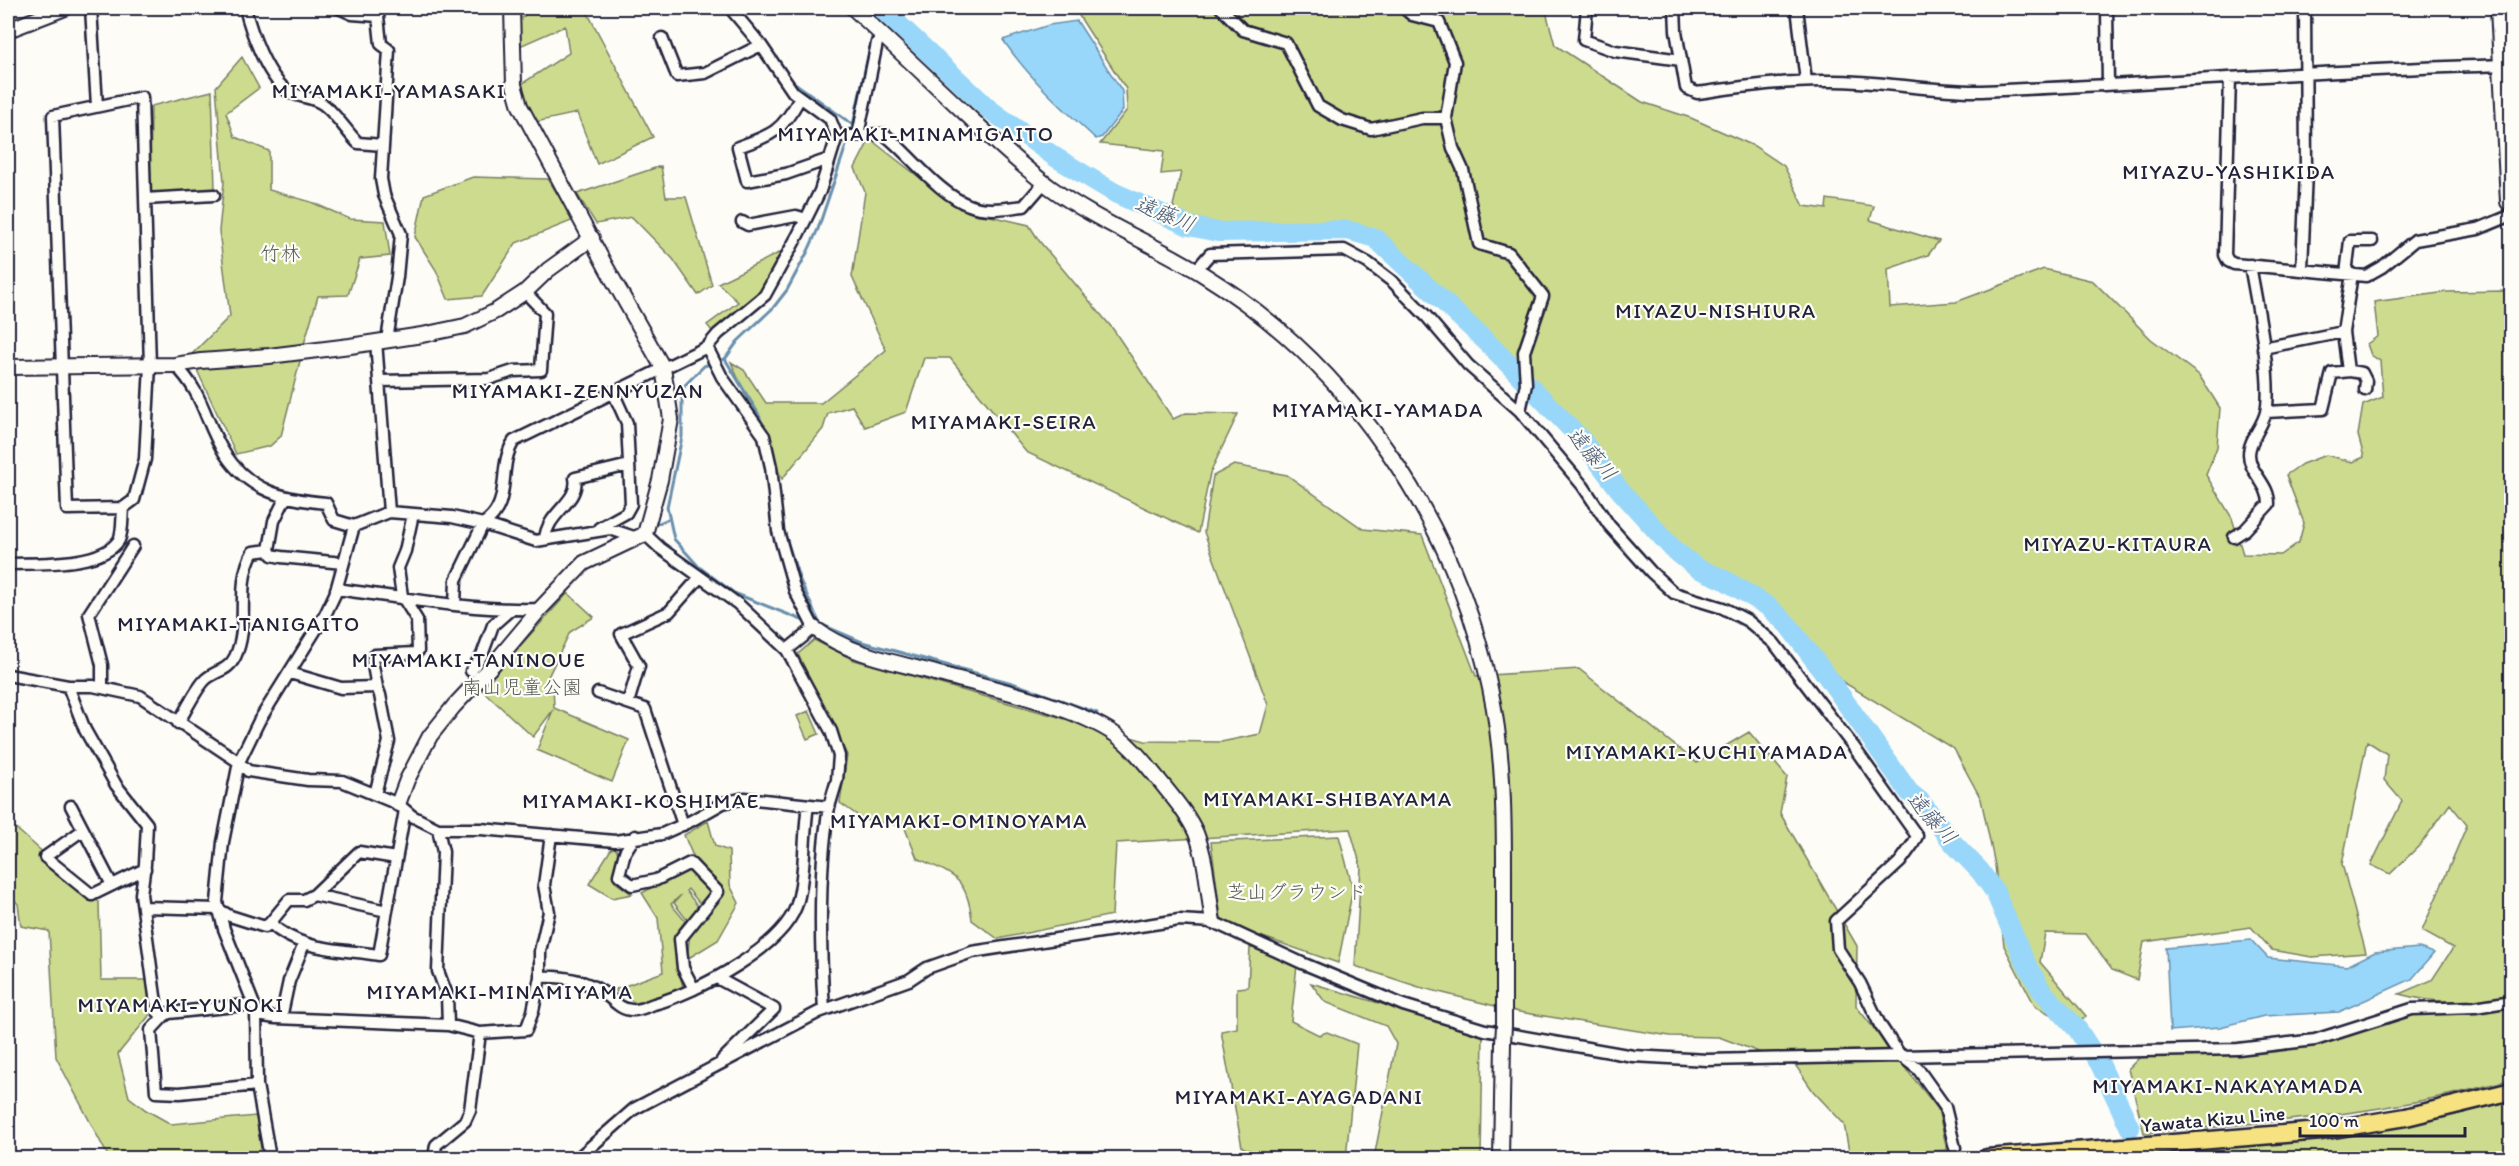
<svg xmlns="http://www.w3.org/2000/svg" width="2519" height="1166" viewBox="0 0 2519 1166" font-family="Itim,'Klee One',sans-serif">
  <style>
    .green { fill: #cddb8e; stroke: #787e64; stroke-width: 1.5 }
    .water { fill: #98d7f9; stroke: #698fad; stroke-width: 1.5 }
    .lines { fill: none; stroke-linecap: round; stroke-linejoin: round }
    .stream { stroke: #698fad; stroke-width: 3 }
    .river { stroke: #98d7f9; stroke-width: 20 }
    .minor-tunnel { stroke: #d1d0d1; stroke-width: 10; stroke-dasharray: 10 5; stroke-linecap: butt }
    .minor-casing { stroke: #22223b; stroke-width: 15 }
    .tertiary-casing { stroke: #22223b; stroke-width: 18 }
    .primary-casing { stroke: #22223b; stroke-width: 21 }
    .minor { stroke: #fdfcf7; stroke-width: 10 }
    .tertiary { stroke: #fdfcf7; stroke-width: 14 }
    .primary { stroke: #f7e281; stroke-width: 16 }
    .tertiary-bridge-casing { stroke: #22223b; stroke-width: 18; stroke-linecap: butt }
    .tertiary-bridge { stroke: #fdfcf7; stroke-width: 14 }
    .labels { text-anchor: middle; stroke-width: 4.5; stroke-linejoin: round; paint-order: stroke }
    .park-label { font-size: 20px; fill: #555a54; stroke: #fdfcf7 }
    .street-label { font-size: 20px; fill: #22223b; stroke: #fdfcf7 }
    .neighbourhood-label { font-size: 21px; letter-spacing: 1.5px; fill: #22223b; stroke: #fdfcf7 }
    .water-label { font-size: 21px; font-style: italic; fill: #455874; stroke: #fdfcf7 }
  </style>
  <rect width="100%" height="100%" fill="#fdfcf7"/>
  <filter id="ink" filterUnits="userSpaceOnUse"><feTurbulence type="fractalNoise" baseFrequency=".0167" numOctaves="2"/><feDisplacementMap in="SourceGraphic" scale="12" xChannelSelector="R" yChannelSelector="G"/><feConvolveMatrix kernelMatrix="1 2 1 2 8 2 1 2 1" color-interpolation-filters="sRGB"/></filter>
  <g filter="url(#ink)">
    <!-- green -->
    <path class="green" d="M534,8h51l68,129 -56,27 -20,-51 -41,9 -16,-37 49,-32 -4,-27 -45,20 -2,-25z
      M1074,8h471l10,37 87,57 49,16 63,28 30,20 20,40 22,3 1,-10 47,7 -4,14 69,21 -11,14 -40,14 2,38 66,-5 88,-33 49,12 58,58 48,36 21,33 -3,39 -11,28 26,43 11,36 38,1 18,-13 5,-19 -18,-48 16,-11 24,-9 27,7 11,-5 -6,-22 5,-30 20,-8 -3,-36 -9,-6 -4,-11 11,-8 -4,-34 73,-10 58,-1 6,3v701c-36,8 -76,9 -112,-1l33,-14 21,-32 -31,-17 45,-106 -17,-21 -29,40 -31,30 -19,-9 31,-64 -18,-21 3,-26 -20,-13 -25,123 24,89 -54,4 -40,-7 -21,-23 -107,15 -7,38 -25,-10 -26,-36 -41,-1 -5,29 46,54 -12,11 -39,-21 -31,-60 -9,-81 -14,-66 -27,-50 -111,-67 -71,-83 -71,-35 -25,-19 -43,-47 -60,-77 -77,-80 -115,-106 -38,-9 -126,1 -31,-7 -13,-14 8,-34 -20,2 3,-23 -64,-7 27,-34 -1,-21z
      M242,57l17,31 -33,25 9,24 34,14v39l42,12 39,17 35,2 5,35 -30,3 -12,36 -30,1 -14,48 -111,13 -1,-3 38,-38 -11,-85 5,-49 -8,-95z
      M212,91l3,98 -65,4 1,-87z
      M870,139l90,70 69,16 11,17 73,87 60,90 13,-6 52,1 -28,59 -12,60 -172,-81 -76,-94h-26l-18,54 -41,15 -13,-21 -24,7 -5,16 -41,50 -51,-117 13,8 22,33h55l65,-53 -34,-73 13,-85 -10,-24z
      M661,166l5,31h20l26,88 -14,10 -25,-36 -41,-42 -36,7 -19,-30z
      M473,177l75,2 26,41 -58,23 -34,53 -34,3 -12,-29 -21,-33 9,-42z
      M791,247l-29,44 -50,40 -5,-6 31,-23 -20,-19z
      M301,357l-20,79 -11,10 -34,8 -40,-86z
      M1234,465l53,10 76,54 59,6 54,141 103,-7 118,94 52,-31 38,45 -7,36 77,133 -1,60 82,103 9,41 -97,7 -6,-33 -31,-33 -17,-25 -77,-29 -49,-1 -151,-24 -100,-25 -64,-21 6,-99 -11,-38 -234,14 -4,72 -114,24 -26,-19c-5,-43 -18,-45 -55,-62l-13,-32 -40,-6 -24,-17 7,-48 -49,-101 16,-14 40,20 291,81 76,1 39,-8 8,-29 -64,-173 9,-56z
      M568,593l26,24 -24,15 -22,45 5,6 1,25 75,32 -17,42 -75,-32 16,-40 -20,27 -52,-48z
      M809,711l10,23 -12,5 -10,-23z
      M708,821l7,25 14,5 1,34 9,18 -21,37 -31,19 3,-26 34,-38 -32,-41 -8,-19z
      M11,824l88,78 2,78h48v36l-31,38 11,43 17,13 25,14 85,-8 6,39 -13,3h-140l-53,-101 -7,-126 -28,-5 -3,-22 -10,-11v-48z
      M1339,836l14,53 -15,74 -107,-37 -10,-8 -10,-76z
      M613,846l5,6 -3,30 17,12 -20,4 -23,-14z
      M692,865l19,28 -10,12 -13,-16 -2,2 14,18 -13,11 -13,-17 7,-8 -10,9 14,17 -9,13 2,33 5,20 -46,17 -23,-14 49,-18 -5,-54 -16,-25z
      M1250,947l47,18 -6,56 28,14 8,-3 30,12 -11,114h-78l-26,-11 -21,-116 16,-3v-40l11,-1z
      M1311,983l172,51 -2,124h-107l22,-114 -10,-18 -61,-24z
      M2511,1007v72c-119,35 -243,44 -367,54l-16,-64 13,-13 97,-2 78,-8 97,-31 62,-2z
      M2511,1100v58h-361l-1,-5c122,-10 245,-18 362,-53z"/>
    <!-- water -->
    <path class="water" d="M1077,21l45,70 1,19 -21,27 -6,2c-34,-31 -67,-61 -93,-99l46,-15z
      M2251,940l17,18 79,8 28,-14 44,-4 15,5 -22,26 -73,33 -75,4 -44,11 -50,4 -4,-83z"/>
    <g class="lines">
      <!-- stream -->
      <path class="stream" d="M738,8l13,17
        M876,23l5,-15
        M792,81l61,44
        M725,359l33,54 6,15
        M772,451l3,13
        M782,525l17,53 21,46 42,18 150,41 85,30
        M652,526l16,-7
        M807,622l-73,-29 -35,-26 -25,-28 -7,-32 15,-70v-44l3,-8 19,-19 21,-7 13,-18 35,-33 14,-18 21,-39 10,-22 35,-104 20,-93"/>
      <!-- river -->
      <path class="river" d="M881,8l108,101 66,48 60,36 74,33 29,6 129,-2 28,8 116,108 90,93 38,50 54,60 24,19 26,11 46,28 19,18 41,54 80,113 11,9 34,43 26,27 15,21 29,67 17,31 37,40 22,34 30,64"/>
      <!-- minor-tunnel -->
      <path class="minor-tunnel" d="M1955,1148l3,10"/>
      <defs>
        <path id="minor" d="M91,8l6,98
          M245,8c6,24 21,66 41,82 10,8 27,6 38,15 12,9 23,27 34,38l25,2
          M339,8l13,6 26,2
          M381,8l-3,8 3,28 8,6 -8,129 3,16 17,39 -4,43 -10,63
          M1221,8l22,22 43,13 32,63 24,14 29,9 51,-11h24
          M1404,8l8,7 27,7 16,40 -9,56 7,30 10,22 16,74 30,9 34,43 -19,56 2,32 -6,27
          M1587,8l-3,32 31,11 66,9
          M1675,8l1,23 10,57 11,5c45,-6 90,-13 136,-12 50,0 99,11 149,10 176,-7 353,-22 530,-26
          M1797,8l9,73
          M2107,8l1,77
          M662,38l15,38 28,-3 56,-28
          M2230,78l-5,177 3,6 6,3 132,12 16,-9 33,-27 63,-11 34,-14
          M800,98c-18,33 -27,37 -62,49l9,34 39,-7 43,-15
          M858,135l19,-92 5,-8
          M837,136l47,-2c26,20 54,60 85,71 17,7 37,3 55,1l20,-23
          M145,199l69,-4
          M742,222l6,3 48,-9 10,3
          M2302,269l4,-98 -1,-163
          M1196,270l14,-16 134,-4 24,13 25,19 34,35 41,48 52,46 63,75 26,39 42,47 23,21 49,15 25,13 26,22 79,103 64,90 -4,8 -13,18 -64,59 2,28 22,34 20,42 20,30 18,14 27,38 10,41
          M2346,274l4,-33h22
          M376,341l13,171
          M707,347l15,30 42,59 7,31 7,64 17,60 19,37 -27,22
          M2263,348l80,-16
          M175,365c29,28 30,58 50,89 25,38 59,45 101,49l8,17 20,6 35,-14 63,5 31,7 53,17 74,-12 27,9
          M2348,371l-5,-39 9,-58
          M379,381l110,-2 24,-8 28,-1 4,-57 -20,-21
          M2266,412l57,-3 9,-36 18,-2 12,2 4,8 -1,9
          M599,528l27,-15 5,-9 -4,-81 -14,-31
          M2234,537l11,-7 24,-26c0,-21 -20,-31 -20,-50 0,-14 14,-28 17,-42 7,-33 -10,-112 -16,-147
          M545,539c2,-27 35,-37 30,-61l54,-13
          M269,550l5,-29 11,-22
          M8,564c28,-1 94,3 111,-24 4,-8 3,-23 4,-32l11,-8 11,-41 5,-94 -8,-268 -89,19 14,393 56,-1
          M336,589c68,9 136,22 204,20
          M455,605l1,-25 27,-56c31,-20 13,-56 31,-83l193,-94 11,-13 47,-39 33,-60 22,-44 17,-55 -7,-17 -37,-27 -32,-47 -31,-37
          M471,671l11,-16 11,-30 17,-15
          M290,673l51,15 36,-1 3,8 9,46 -14,53
          M8,675l60,11h25l47,10 99,66 9,9 60,9 34,1 56,23 14,12 26,13h43l134,12 47,-7 29,-13 32,-18 22,-5 84,9 8,-27 2,-24 -8,-25 -44,-81 -49,-46 -78,-56 -15,-14
          M68,686l17,44 31,55 31,39 -2,40 -4,30 14,102 3,16 6,4 -13,14 5,62 24,1 77,-8
          M377,687l-5,-27 3,-5 40,-2 3,-2 -1,-31 -15,-24 -4,-28 7,-17 8,-37
          M102,688v-23l-13,-51 44,-68
          M598,693l47,16 38,116
          M628,703l11,-37 -18,-32 48,-22 31,-35
          M178,723c8,-12 18,-35 28,-44 11,-9 22,-8 29,-22 16,-33 -1,-72 18,-105l16,-2 3,5 9,2 62,6
          M71,806l41,79
          M438,829l5,23 -5,119 9,24 1,30
          M83,830l-38,27 47,38 53,-26
          M635,836l-10,16 -6,23 13,10 24,-5 34,-17 28,29 -38,47 3,29 11,21
          M314,895l73,16
          M143,907l75,2 12,7 35,11 5,-4 19,-23h15l10,-5 45,-43 37,6
          M270,923c29,28 71,26 109,32l26,-145
          M540,977c22,-1 42,2 61,14 10,6 18,19 31,19 6,1 16,-4 22,-6 41,-11 134,-58 144,-104 8,-30 5,-64 10,-95
          M717,978l57,31 -52,51
          M824,1010c-4,-64 -6,-140 5,-203
          M257,1015l19,3 172,7 32,8 46,-3 7,-19 7,-34v-26l9,-39 -5,-27 7,-50
          M164,1016l5,-3 85,-9
          M281,1018l8,-37 15,-37
          M270,1158l-13,-73 -1,-75 -32,-81 -7,-27 6,-60 16,-80 20,-41 66,-106 10,-21 19,-68
          M434,1158l2,-13 29,-24 5,-11 10,-77
          M578,1158l56,-49 185,-97 90,-32 18,-12 45,-16 207,-32 34,2 89,41 101,42 82,25 148,26 74,4 531,-11 77,-9 97,-31 63,-2 37,-6"/>
        <path id="tertiary" d="M853,8c38,35 76,71 114,107 27,25 54,51 84,73 47,34 103,56 153,87 146,90 251,246 286,413 13,60 14,121 14,182 0,52 0,104 0,156
          M2498,8l10,194
          M8,30l57,-22
          M8,367l167,-2 26,-4 68,-5 81,-10 72,-11 43,-9 31,-15 29,-19 23,-22 44,-32
          M814,628c33,25 75,33 114,43 53,15 144,33 188,64 19,14 32,32 47,50 12,15 25,30 33,48 11,28 12,60 17,89
          M398,804l9,-24 23,-44 24,-30 44,-47 42,-50 44,-46 61,-29 15,-54 11,-61 -8,-51 -57,-101 -86,-161 -6,-21 -2,-77
          M1501,1158l2,-115"/>
        <path id="primary" d="M1987,1158l334,-27 85,-14 106,-26"/>
      </defs>
      <!-- minor casing -->
      <use href="#minor" class="minor-casing"/>
      <!-- tertiary casing -->
      <use href="#tertiary" class="tertiary-casing"/>
      <!-- primary casing -->
      <use href="#primary" class="primary-casing"/>
      <!-- minor -->
      <use href="#minor" class="minor"/>
      <!-- tertiary -->
      <use href="#tertiary" class="tertiary"/>
      <!-- primary -->
      <use href="#primary" class="primary"/>
      <defs>
        <path id="tertiary-bridge" d="M1503,1043l1,-17"/>
      </defs>
      <!-- tertiary-bridge casing -->
      <use href="#tertiary-bridge" class="tertiary-bridge-casing"/>
      <!-- tertiary-bridge -->
      <use href="#tertiary-bridge" class="tertiary-bridge"/>
    </g>
  </g>
  <g class="labels">
    <!-- park labels -->
    <g class="park-label">
      <text x="280" y="260">竹林</text>
      <text x="522" y="694">南山児童公園</text>
      <text x="1297" y="899">芝山グラウンド</text>
    </g>
    <!-- street labels -->
    <g class="street-label">
      <text transform="translate(2213 1119) rotate(-5)" y="7">Yawata Kizu Line</text>
    </g>
    <!-- neighbourhood labels -->
    <g class="neighbourhood-label">
      <text x="389" y="98">MIYAMAKI-YAMASAKI</text>
      <text x="916" y="141">MIYAMAKI-MINAMIGAITO</text>
      <text x="2229" y="179">MIYAZU-YASHIKIDA</text>
      <text x="1716" y="318">MIYAZU-NISHIURA</text>
      <text x="578" y="398">MIYAMAKI-ZENNYUZAN</text>
      <text x="1378" y="417">MIYAMAKI-YAMADA</text>
      <text x="1004" y="429">MIYAMAKI-SEIRA</text>
      <text x="2118" y="551">MIYAZU-KITAURA</text>
      <text x="239" y="631">MIYAMAKI-TANIGAITO</text>
      <text x="469" y="667">MIYAMAKI-TANINOUE</text>
      <text x="1707" y="759">MIYAMAKI-KUCHIYAMADA</text>
      <text x="1328" y="806">MIYAMAKI-SHIBAYAMA</text>
      <text x="641" y="808">MIYAMAKI-KOSHIMAE</text>
      <text x="959" y="828">MIYAMAKI-OMINOYAMA</text>
      <text x="500" y="999">MIYAMAKI-MINAMIYAMA</text>
      <text x="181" y="1012">MIYAMAKI-YUNOKI</text>
      <text x="2228" y="1093">MIYAMAKI-NAKAYAMADA</text>
      <text x="1299" y="1104">MIYAMAKI-AYAGADANI</text>
    </g>
    <!-- water labels -->
    <g class="water-label">
      <text transform="translate(1165 214) rotate(22)" y="7">遠藤川</text>
      <text transform="translate(1592 454) rotate(49)" y="7">遠藤川</text>
      <text transform="translate(1932 818) rotate(48)" y="7">遠藤川</text>
    </g>
  </g>
  <!-- margin -->
  <rect width="2519" height="1166" fill="none" stroke="#fdfcf7" stroke-width="30"/>
  <rect x="15" y="15" width="2489" height="1136" fill="none" stroke="#22223b" stroke-width="2" filter="url(#ink)"/>
  <!-- scale -->
  <path d="M2300 1127v9h165v-9" fill="none" stroke="#22223b" stroke-width="3"/>
  <text x="2309" y="1127" font-size="18" fill="#22223b" stroke="#fdfcf7" stroke-width="4.5" paint-order="stroke">100 m</text>
</svg>
